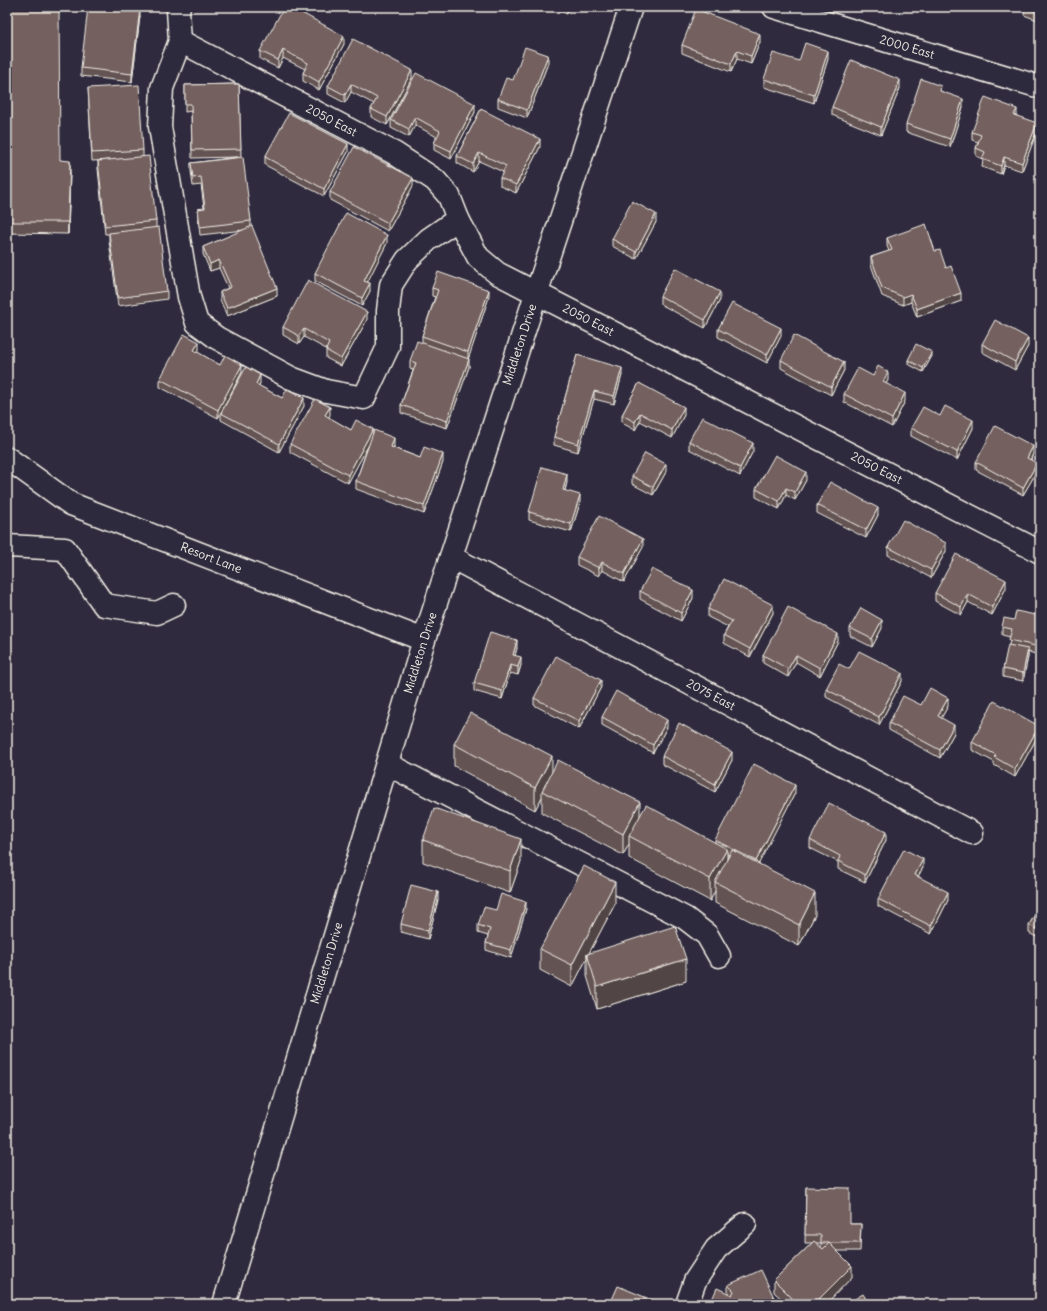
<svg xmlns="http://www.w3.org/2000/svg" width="1047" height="1311" viewBox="0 0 1047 1311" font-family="Delius,sans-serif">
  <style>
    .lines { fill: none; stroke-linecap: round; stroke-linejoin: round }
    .minor-casing { stroke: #f4f1e8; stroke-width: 25 }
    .minor { stroke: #2f2a3d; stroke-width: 22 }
    .wall { fill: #645353; stroke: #f4f1e8; fill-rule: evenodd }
    .shaded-wall { fill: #514444; stroke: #f4f1e8 }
    .building { fill: #746161; stroke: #f4f1e8 }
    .labels { text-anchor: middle; stroke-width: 3; stroke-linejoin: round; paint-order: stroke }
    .street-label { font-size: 12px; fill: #f4f1e8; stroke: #2f2a3d }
  </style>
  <rect width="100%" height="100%" fill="#2f2a3d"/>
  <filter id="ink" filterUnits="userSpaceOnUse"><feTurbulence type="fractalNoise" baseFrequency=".025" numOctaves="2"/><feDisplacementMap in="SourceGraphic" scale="8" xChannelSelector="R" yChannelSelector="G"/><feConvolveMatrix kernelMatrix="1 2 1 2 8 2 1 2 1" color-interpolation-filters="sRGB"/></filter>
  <g filter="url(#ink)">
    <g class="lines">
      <defs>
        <g id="minor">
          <path d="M179,7l-1,3 2,31 -18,47 -2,39 29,170 8,26 20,15 74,40 35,13 38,7 24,-51v-36l3,-26 16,-25 22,-21 29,-20"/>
          <path id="s1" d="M774,7l266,80"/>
          <path id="s2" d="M180,41l214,112 41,27 14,16 9,23 20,38 19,16 543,279"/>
          <path id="s3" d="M7,458l64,46 353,136"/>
          <path d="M7,546l58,3 39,56 53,8 17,-8"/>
          <path id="s4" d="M451,557l521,276"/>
          <path d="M387,764l298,154 22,17 12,21"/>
          <path id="s5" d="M224,1304l200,-664 112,-346 95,-287"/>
          <path d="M687,1304l8,-23 21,-32 29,-25"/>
        </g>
      </defs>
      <!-- minor casing -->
      <use href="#minor" class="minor-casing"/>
      <!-- minor -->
      <use href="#minor" class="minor"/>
    </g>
    <!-- wall -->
    <path class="wall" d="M7,7l53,153 10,12 -2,62 -61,-1z
      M132,7h4v1l4,8 -8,66 -51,-6v-8l53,-60z
      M550,7h20l-3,7z
      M1024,7h16v14l-16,-6z
      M760,42l-9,22 -14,-5 -6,13 -49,-19v-8z
      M344,44l-25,46 -16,-9v-8l2,-4 -22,-11 -5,10 -18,-9v-8z
      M828,59l-14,44 -50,-16v-8l35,-18z
      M548,63l-21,55 -29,-11v-8z
      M412,78l-25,47 -16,-8v-8l3,-5 -23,-12 -6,11 -17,-9v-8z
      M239,84l2,73 10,64v6l26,69 -50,20 -7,-16v-8l8,-4 -9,-20 -9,3 -7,-17v-7l41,-17 -44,5 -2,-18v-8l6,-1 -3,-23 -8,1 -2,-15v-8l47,-6 -46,1 -1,-47 -6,1v-27z
      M88,88l55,62v6l13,65v6l11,64v8l-49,7 -9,-65v-7h-4l-7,-65v-8l12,-1 -18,1z
      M900,88l-19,47 -49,-20v-8z
      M941,91l22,16 -13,40 -44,-15v-8z
      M481,109l59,38 -24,46 -16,-7v-8l3,-6 -24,-11 -6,11 -16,-9v-7z
      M475,112l-24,47 -17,-9v-7l3,-6 -22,-12 -6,12 -18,-9v-8z
      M1017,116l20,15 -15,40 -18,-6 -3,9 -19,-7 1,-8 -7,-3v-8l2,-6 -6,-2v-8z
      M348,152l-24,44 -59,-31v-8z
      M1040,158v17l-3,-1v-8z
      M413,186l-25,45 -58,-31v-8z
      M656,222l-20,37 -24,-13v-7z
      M887,238l48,13 11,17 15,33 -44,16 -6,-15 -8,3 -21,-9 -11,-31v-8l18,-6 -2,-5z
      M387,243l-20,39 3,9 -8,15 -47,-25v-8z
      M432,288l57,9 -21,62 1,8 -22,61 -46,-15v-8l12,-35 -3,-1v-8l12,-18v-7l13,-39 -3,-1z
      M660,296l60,4 -15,28 -45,-24z
      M367,320l-26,46 -15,-8v-9l-22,-12 -5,7 -16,-9v-8z
      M718,329l63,7 -14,27 -49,-26z
      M982,344l46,2 -13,24 -33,-18z
      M199,350l-2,2 23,13 22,7 -24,46 -58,-31v-8z
      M577,355l45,20 -8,29 -20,-5 -16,53 -24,-7v-8z
      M932,356l-9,16 -15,-8v-4z
      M781,360l63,10 -13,25 -50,-27z
      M873,376l15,4 -2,3 19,18 -13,26 -48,-25v-8z
      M260,383l-1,3 23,12 22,8 -25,46 -58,-32v-7z
      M639,383l45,32 -12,23 -32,-17 -5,9 -13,-7v-8z
      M330,415l-2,2 23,13 22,3 21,13v2l26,10 23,4 -19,52 -68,-25v-8l12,-35 -20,37 -58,-31v-8z
      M911,428h62l-16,32 -46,-24z
      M689,441l64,10 -13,25 -51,-27z
      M1033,454l-2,6 6,11 -14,24 -47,-25v-8z
      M666,472l-13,23 -21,-11v-8z
      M806,480l-11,20 -9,-5 -7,14 -23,-12v-8z
      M567,482l-2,9 15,12 -9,29 -42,-12v-8z
      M817,505l61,10 -12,23 -49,-25z
      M643,547l-19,35 -22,-12 -3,6 -22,-11v-8z
      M888,547l58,4 -15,27 -43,-23z
      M1006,588l-14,27 -24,-13 -7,13 -26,-14v-8z
      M640,591l53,7 -12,23 -41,-22z
      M708,609l65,4 -23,44 -26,-14v-8l4,-8 -20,-10z
      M1040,616v39l-12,-3v5l-5,24 -20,-4v-8l6,-24 1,-8 -8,-2v-8l12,-7z
      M850,628h32l-10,19 -22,-11z
      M838,641l-18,35 -24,-14 -8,15 -25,-14v-8z
      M517,648l-2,7 6,10 -3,10 -8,-2 -8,26 -28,-8v-8z
      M849,669l53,12 -23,44 -53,-28v-8z
      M601,687l-22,42 -45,-24v-7z
      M921,705l27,1 -7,12 13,15 -14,25 -51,-28v-7z
      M602,717l65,10 -14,26 -51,-28z
      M1039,734l-24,43 -21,-12v-3l-22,-12v-8z
      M454,744l98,28 88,44 75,27v-3l80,-47 -37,71 57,51 -16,31 -84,-43v-12l-5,10 -81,-43v-14l-6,11 -81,-42v-16l-7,13 -81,-44zM727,853l2,2 -2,5z
      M662,756l70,4 -17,32 -53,-28z
      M423,840l98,21 -11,32 -87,-31z
      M810,840h76l-21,42 -27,-13v-7l-28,-14z
      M923,867l-5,9 30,24 -17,34 -53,-28v-7z
      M438,900l-10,39 -27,-7v-8z
      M615,904l-26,49 97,28 -89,28 -10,-33v-18l-15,29 -32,-17v-21z
      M1040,906v33l-11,-6v-8z
      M526,909l-15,49 -25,-8v-7l2,-7 -10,-3v-8l18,-15z
      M1040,949v13l-2,-1v-8z
      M806,1187l44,37h11l-1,27h-23l15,26 -26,27h-39l-13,-12v-12l38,-37h-7zM816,1243h5v5z
      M728,1285l49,19h-67l20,-10 -2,-1z"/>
    <!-- shaded-wall -->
    <path class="shaded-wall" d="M567,7h3l-3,7z
      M140,9v7l-8,66v-8z
      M760,34v8l-9,22v-8z
      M344,36v8l-25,46v-8z
      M283,50v8l-5,10v-8z
      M737,51v8l-6,13v-8z
      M828,51v8l-14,44v-8z
      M548,55v8l-21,55v-8z
      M412,70v8l-25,47v-8z
      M900,80v8l-19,47v-8z
      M351,84v8l-6,11v-8z
      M963,99v8l-13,40v-8z
      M475,104v8l-24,47v-8z
      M1017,109v8l-3,-2z
      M415,117v8l-6,12v-8z
      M1037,123v8l-15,40v-8z
      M540,139v8l-24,46v-8z
      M348,144v8l-24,44v-7z
      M479,153v8l-6,11v-8z
      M1004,157v8l-3,9v-8z
      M70,161v11l-2,62v-12z
      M413,178v8l-25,45v-8z
      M656,214v8l-20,37v-7z
      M387,235v8l-23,46v-8z
      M219,260v8l-9,3v-7z
      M370,283v8l-8,15v-8z
      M277,288v8l-50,20v-8z
      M489,290v7l-21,63v-8z
      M720,292v8l-15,28v-8z
      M961,293v8l-44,16v-8z
      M911,294v8l-8,3v-8z
      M367,312v8l-26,46v-7z
      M781,328v8l-14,27v-8z
      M304,329v8l-5,7v-8z
      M1028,338v8l-13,24v-8z
      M199,342v8l-5,8v-8z
      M932,352v4l-9,16v-4z
      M469,359v8l-22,61v-7z
      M844,362v8l-13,25v-8z
      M242,365v7l-24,46v-8z
      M622,368v7l-8,29v-8z
      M888,372v8l-5,10v-8z
      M260,375v8l-4,9v-8z
      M594,391v8l-16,53v-8z
      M905,393v8l-13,26v-8z
      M304,398v8l-25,46v-8z
      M330,407v8l-5,8v-8z
      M684,407v8l-12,23v-8z
      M640,413v8l-5,9v-8z
      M973,420v8l-16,32v-8z
      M373,429v8l-25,46v-8z
      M394,438v8l-3,9v-8z
      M753,443v8l-13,25v-8z
      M1033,446v8l-6,12v-8z
      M443,454v8l-19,52v-8z
      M1037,463v8l-14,24v-7z
      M666,464v8l-13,23v-8z
      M806,472v8l-11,20v-8z
      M567,474v8l-4,16v-8z
      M786,488v7l-7,14v-8z
      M580,495v8l-9,29v-8z
      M878,508v7l-12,23v-8z
      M643,539v8l-19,35v-8z
      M946,543v8l-15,27v-8z
      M602,562v8l-3,6v-8z
      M1006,580v8l-14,27v-8z
      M693,590v8l-12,23v-8z
      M968,594v8l-7,13v-8z
      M773,605v8l-23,44v-8z
      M882,620v8l-10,19v-8z
      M838,634v7l-18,35v-8z
      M517,640v8l-4,15v-8z
      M1028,649v8l-5,24v-8z
      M796,655v7l-8,15v-8z
      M521,657v8l-3,10v-8z
      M510,665v8l-8,26v-8z
      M902,673v8l-23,44v-8z
      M601,680v7l-22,42v-8z
      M948,698v8l-10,18v-8z
      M667,720v7l-14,26v-8z
      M954,725v8l-14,25v-8z
      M1039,726v8l-24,43v-8z
      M732,752v8l-17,32v-8z
      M552,756v22l-10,13v6l-7,13v-22z
      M795,785v8l-39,76v-8z
      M640,802v22l-11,12v8l-6,11v-21z
      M886,832v8l-21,42v-7z
      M521,839v22l-11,32v-22z
      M727,849v22l-12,11v9l-5,10v-22z
      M923,859v8l-8,16v-8z
      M615,882v22l-28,53v-3v4l-15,29v-22z
      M438,892v8l-10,39v-8z
      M948,892v8l-17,34v-8z
      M815,893v22l-16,31v-21z
      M526,902v7l-15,49v-8z
      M686,959v22l-89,28v-22z
      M852,1266v11l-26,27h-12z"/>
    <!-- building -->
    <path class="building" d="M7,7h52l1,153 10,1 -2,61h-61z
      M88,7h40l12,2 -8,65 -51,-6z
      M284,7h7l53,29 -25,46 -16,-9 5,-10 -25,-13 -5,10 -18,-9z
      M1024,7h16v6z
      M696,9l64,25 -9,22 -14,-5 -6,13 -49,-19z
      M353,39l59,31 -25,47 -16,-8 6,-11 -26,-14 -6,11 -17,-9z
      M805,43l23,8 -14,44 -50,-16 9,-26 26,8z
      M525,47l23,8 -21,55 -29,-11 8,-21 7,2z
      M851,60l49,20 -19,47 -49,-20z
      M416,73l59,31 -24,47 -17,-8 6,-12 -25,-14 -6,12 -18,-9z
      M921,79l20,7 -1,5 23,8 -13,40 -44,-15z
      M239,84l2,65 -49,1 -1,-46h-6v-19z
      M139,85l4,65 -51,3 -4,-65z
      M985,97l32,12 -3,6 23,8 -15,40 -18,-6 -3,9 -19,-7 3,-7 -9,-4 5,-13 -9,-3z
      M481,109l59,30 -24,46 -16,-7 6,-12 -27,-13 -6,11 -16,-8z
      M289,113l59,31 -24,45 -59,-32z
      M354,147l59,31 -25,45 -58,-31z
      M149,156l7,65 -51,5 -7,-65z
      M243,157l8,64 -51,6 -2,-18 7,-1 -4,-31 -8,1 -2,-15z
      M1040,158v9l-3,-1z
      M632,201l24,13 -20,38 -24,-13z
      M346,213l41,22 -23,46 6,2 -8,15 -47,-25z
      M926,224l9,27 5,-1 6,18 5,-2 10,27 -44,16 -6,-15 -8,3 -21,-9 -11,-31 21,-7 -5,-12z
      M252,226l25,62 -50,20 -7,-16 11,-5 -12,-27 -9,4 -7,-17z
      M159,227l8,64 -49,7 -9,-65z
      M675,268l45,24 -15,28 -45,-24z
      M438,272l51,18 -21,62 -46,-16 16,-46 -6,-2z
      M308,280l59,32 -26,47 -15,-9 3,-7 -25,-14 -5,7 -16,-9z
      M732,303l49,25 -14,27 -49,-26z
      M995,320l33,18 -13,24 -33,-18z
      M184,334l15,8 -5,8 26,15 5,-10 17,10 -24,45 -58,-31z
      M794,335l50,27 -13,25 -50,-27z
      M417,341l52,18 -22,62 -46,-16 15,-42 -6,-2z
      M916,344l16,8 -9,16 -15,-8z
      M577,355l45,13 -8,28 -20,-5 -16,53 -24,-7z
      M878,366l10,6 -5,10 22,11 -13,26 -48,-25 14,-26 15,8z
      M246,367l14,8 -4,9 26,14 5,-9 17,9 -25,46 -58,-31z
      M639,383l45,24 -12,23 -32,-17 -5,9 -13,-7z
      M315,399l15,8 -5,8 26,15 5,-10 17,9 -25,46 -58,-31z
      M945,406l28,14 -16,32 -46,-24 12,-21 17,9z
      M702,417l51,26 -13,25 -51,-27z
      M995,426l38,20 -6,12 10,5 -14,25 -47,-26z
      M374,430l20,8 -3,9 29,11 4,-11 19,7 -19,52 -68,-25z
      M645,453l21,11 -13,23 -21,-11z
      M775,455l31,17 -11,20 -9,-4 -7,13 -23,-12z
      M542,467l25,7 -4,16 17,5 -9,29 -42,-12z
      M830,482l48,26 -12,22 -49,-25z
      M599,516l44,23 -19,35 -22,-12 -3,6 -22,-11z
      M903,520l43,23 -15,27 -43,-23z
      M956,554l50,26 -14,27 -24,-13 -7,13 -26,-14z
      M652,569l41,21 -12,23 -41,-22z
      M724,579l49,26 -23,44 -26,-14 8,-14 -24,-12z
      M788,607l50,27 -18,34 -24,-13 -8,14 -25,-14z
      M861,608l21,12 -10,19 -22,-11z
      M1016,611l24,5v31l-31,-7 3,-11 -10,-2 2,-9 10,2z
      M490,632l27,8 -4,15 8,2 -3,10 -8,-2 -8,26 -28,-8z
      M1008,645l20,4 -5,24 -20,-4z
      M859,651l43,22 -23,44 -53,-28 13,-25 10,5z
      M556,656l45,24 -22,41 -45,-23z
      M930,688l18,10 -10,18 16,9 -14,25 -51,-27 14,-27 18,9z
      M616,691l51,29 -14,25 -51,-28z
      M994,701l45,25 -24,43 -21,-12 2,-2 -24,-13z
      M470,713l82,43 -17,32 -81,-44z
      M679,723l53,29 -17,32 -53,-28z
      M558,760l82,42 -17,32 -81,-43z
      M754,764l41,21 -39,76 -41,-21z
      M829,803l57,29 -21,43 -27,-14 2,-5 -30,-16z
      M646,805l81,44 -17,30 -81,-43z
      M434,808l87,31 -11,32 -87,-31z
      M904,849l19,10 -8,16 33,17 -17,34 -53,-27z
      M732,850l83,43 -16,32 -84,-43z
      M584,866l31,16 -43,83 -32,-16z
      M411,885l27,7 -10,39 -27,-7z
      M501,894l25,8 -15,48 -25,-7 4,-14 -12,-4 6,-18 12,3z
      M1040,906v25l-11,-6z
      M675,926l11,33 -89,28 -10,-33z
      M1040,949v5l-2,-1z
      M806,1187l44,1v36h11l-1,19h-39v-8h-16z
      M814,1241l9,8 6,-6 23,23 -38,38h-16l-24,-24z
      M761,1270l16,34h-67l7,-16 15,7 2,-4 -6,-6z
      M618,1286l41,17v1h-49z
      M863,1294l6,10h-14l-2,-4z"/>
  </g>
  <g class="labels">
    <!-- street labels -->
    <g class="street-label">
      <text dy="4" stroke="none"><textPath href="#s1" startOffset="139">2000 East</textPath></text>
      <text dy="4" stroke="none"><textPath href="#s2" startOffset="171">2050 East</textPath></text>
      <text dy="4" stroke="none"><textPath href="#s2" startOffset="507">2050 East</textPath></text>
      <text dy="4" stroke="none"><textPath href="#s5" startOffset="1004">Middleton Drive</textPath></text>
      <text dy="4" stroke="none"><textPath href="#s2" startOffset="831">2050 East</textPath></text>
      <text dy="4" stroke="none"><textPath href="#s3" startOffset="229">Resort Lane</textPath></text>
      <text dy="4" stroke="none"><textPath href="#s5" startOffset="680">Middleton Drive</textPath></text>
      <text dy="4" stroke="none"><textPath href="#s4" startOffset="294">2075 East</textPath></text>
      <text dy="4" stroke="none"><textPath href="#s5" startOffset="356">Middleton Drive</textPath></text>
    </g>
  </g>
  <!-- margin -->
  <rect width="1047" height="1311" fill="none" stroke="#2f2a3d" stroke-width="24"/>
  <rect x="12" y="12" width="1023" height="1287" fill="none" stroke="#f4f1e8" stroke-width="1.5" filter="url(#ink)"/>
</svg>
